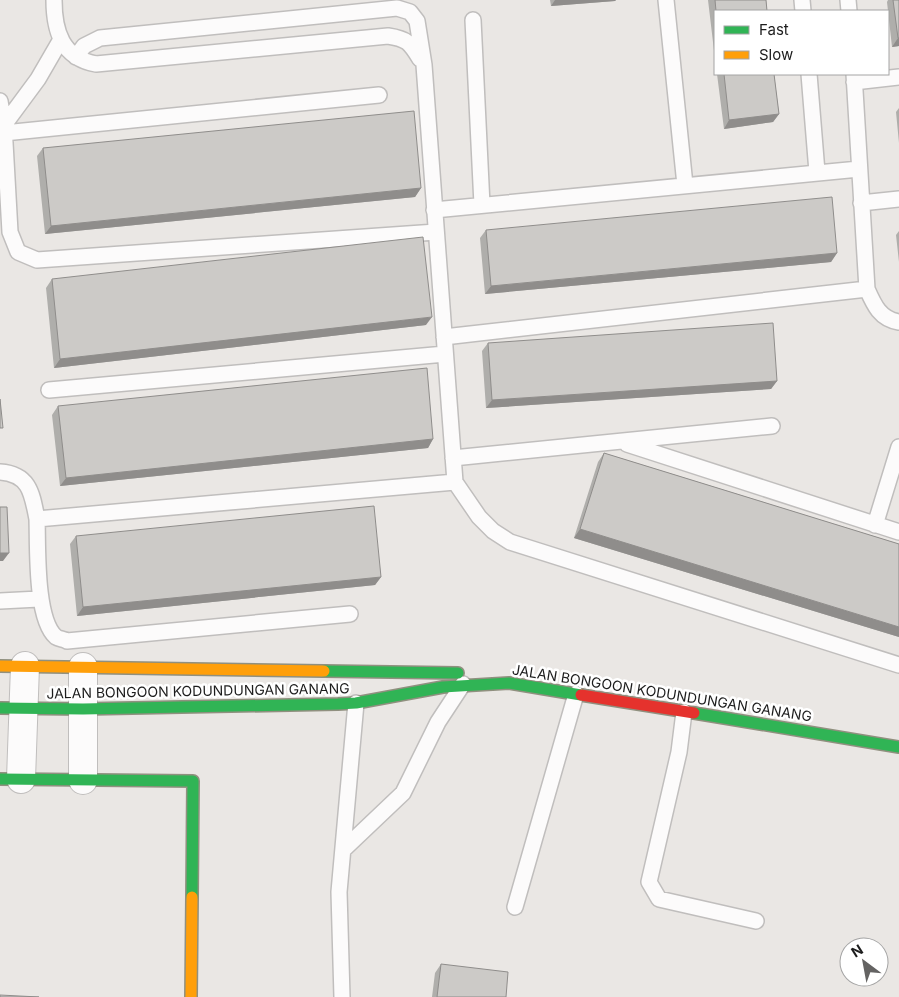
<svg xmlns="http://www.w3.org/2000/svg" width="899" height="997" viewBox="0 0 899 997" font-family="Inter,sans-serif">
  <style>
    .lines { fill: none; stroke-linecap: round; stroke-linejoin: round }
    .lane-casing { stroke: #c0bebd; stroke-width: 18 }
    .street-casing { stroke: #c0bebd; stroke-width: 30 }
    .fast-casing { stroke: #90907f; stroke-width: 14 }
    .slow-casing { stroke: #90907f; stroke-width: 14 }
    .jam-casing { stroke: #90907f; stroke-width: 14 }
    .lane { stroke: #fcfbfb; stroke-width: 15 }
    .street { stroke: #fcfbfb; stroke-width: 28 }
    .fast { stroke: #30b455; stroke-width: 11 }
    .slow { stroke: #ff9f0a; stroke-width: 11 }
    .jam { stroke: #e5322d; stroke-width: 11 }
    .wall { fill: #afaeab }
    .shaded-wall { fill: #8f8d8b }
    .building { fill: #cccac7; stroke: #8f8d8b }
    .labels { text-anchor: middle; stroke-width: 5; stroke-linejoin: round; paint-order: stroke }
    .street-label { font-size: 14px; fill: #1c1c1c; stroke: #fff }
  </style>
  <rect width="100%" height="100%" fill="#eae7e4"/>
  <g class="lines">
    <defs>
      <path id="lane" d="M54,0c0,31 8,58 42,64l292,-28c20,3 22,7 32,23
        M666,0l19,185
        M802,0l1,11
        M848,0l1,11
        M473,20l9,185
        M76,57l8,-11 16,-8 297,-30 13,4 7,9 7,44 31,417 24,35 14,14 17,11 389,123
        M809,74l8,98
        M854,74l13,215c7,16 13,30 32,33
        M854,82l45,-5
        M0,101l4,24 6,107 8,20 19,8 399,-28
        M4,125l34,-46 22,-38
        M4,133l375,-38
        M861,203l38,-4
        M434,210l425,-41
        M444,337l423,-48
        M49,390l396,-36
        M627,444l272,88
        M453,458l319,-32
        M0,472c30,2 32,22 37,47l418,-37
        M37,519c1,27 -2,100 19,118 3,2 8,2 11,4l283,-27
        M875,525l24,-78
        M0,601l39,-2
        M684,712l-5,40 -30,130 10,17 97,22
        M343,850l60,-57 35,-71 25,-38
        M515,907l61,-213
        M342,997l-3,-105 17,-189"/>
      <path id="street" d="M83,667v113
        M21,779l4,-113"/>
      <path id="fast" d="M324,671l134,2
        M0,708l83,1 255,-5 18,-1 87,-16 66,-4 72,12
        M694,713l205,34
        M0,779l193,2 -1,116"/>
      <path id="slow" d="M0,666l324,5
        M191,997l1,-100"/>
      <path id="jam" d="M581,695l113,18"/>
    </defs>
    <!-- lane casing -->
    <use href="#lane" class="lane-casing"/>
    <!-- street casing -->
    <use href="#street" class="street-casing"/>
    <!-- fast casing -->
    <use href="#fast" class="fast-casing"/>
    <!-- slow casing -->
    <use href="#slow" class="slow-casing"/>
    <!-- jam casing -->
    <use href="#jam" class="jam-casing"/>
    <!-- lane -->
    <use href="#lane" class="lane"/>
    <!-- street -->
    <use href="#street" class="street"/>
    <!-- fast -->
    <use href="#fast" class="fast"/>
    <!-- slow -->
    <use href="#slow" class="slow"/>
    <!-- jam -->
    <use href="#jam" class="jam"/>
  </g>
  <!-- wall -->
  <path class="wall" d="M550,0h66l-1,1 -64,5z
    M708,0h58l1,11h-52v48z
    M888,0h11v46l-7,1 -5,-45z
    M717,74h57l5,40 -6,8 -49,7z
    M899,108v35l-3,-31z
    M43,148l378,40 -6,9 -370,37 -8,-78z
    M486,230l351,23 -6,9 -346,32 -5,-56z
    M899,231v31l-3,-27z
    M52,279l374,46 -372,43 -8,-80z
    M488,343l289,38 -6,8 -285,19 -4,-57z
    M58,406l375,33 -5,9 -368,38 -8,-71z
    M604,453l295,91v93l-325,-99 24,-76z
    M76,536l305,41 -6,8 -298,31 -7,-72z
    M441,964l65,33h-74l3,-24z"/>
  <!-- shaded-wall -->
  <path class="shaded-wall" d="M555,0h61l-1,1 -64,5z
    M898,38h1v8l-7,1z
    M779,114l-6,8 -49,7 5,-9z
    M421,188l-6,9 -370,37 6,-8z
    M837,253l-6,9 -346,32 6,-8z
    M432,317l-6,8 -372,43 6,-9z
    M777,381l-6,8 -285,19 6,-8z
    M433,439l-5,9 -368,38 6,-8z
    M580,529l319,98v10l-325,-99z
    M0,553h9l-6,8h-3z
    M381,577l-6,8 -298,31 6,-9z"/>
  <!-- building -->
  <path class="building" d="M715,0h51l1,11h-51z
    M893,0h6v38h-1z
    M724,74h50l5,40 -50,6z
    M414,111l7,77 -370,38 -8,-78z
    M832,197l5,56 -346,33 -5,-56z
    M423,237l9,80 -372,42 -8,-80z
    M773,323l4,58 -285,19 -4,-57z
    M427,368l6,71 -367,39 -8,-72z
    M0,399l3,29h-3z
    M604,453l295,91v83l-319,-98z
    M374,506l7,71 -298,30 -7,-71z
    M0,507h7l2,46h-9z
    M441,964l67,8 -2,25h-69z
    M0,995l39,2h-39z"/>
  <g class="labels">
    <!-- street labels -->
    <g class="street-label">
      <text transform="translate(198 691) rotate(-1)" y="5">JALAN BONGOON KODUNDUNGAN GANANG</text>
      <text transform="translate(662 693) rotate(9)" y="5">JALAN BONGOON KODUNDUNGAN GANANG</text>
    </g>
  </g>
  <!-- legend -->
  <rect x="714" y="10" width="175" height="65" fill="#ffffff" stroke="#a4a4a4"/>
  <rect x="724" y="26" width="25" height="8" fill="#30b455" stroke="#a4a4a4"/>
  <text x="759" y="35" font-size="15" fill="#1c1c1c">Fast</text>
  <rect x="724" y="51" width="25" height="8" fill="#ff9f0a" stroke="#a4a4a4"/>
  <text x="759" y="60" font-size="15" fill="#1c1c1c">Slow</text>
  <!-- north arrow -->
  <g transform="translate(864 962) rotate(328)"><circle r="24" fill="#ffffff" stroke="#a4a4a4"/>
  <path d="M0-4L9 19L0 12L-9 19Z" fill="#646362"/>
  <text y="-8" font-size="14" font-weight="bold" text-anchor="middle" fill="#1c1c1c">N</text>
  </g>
</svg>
